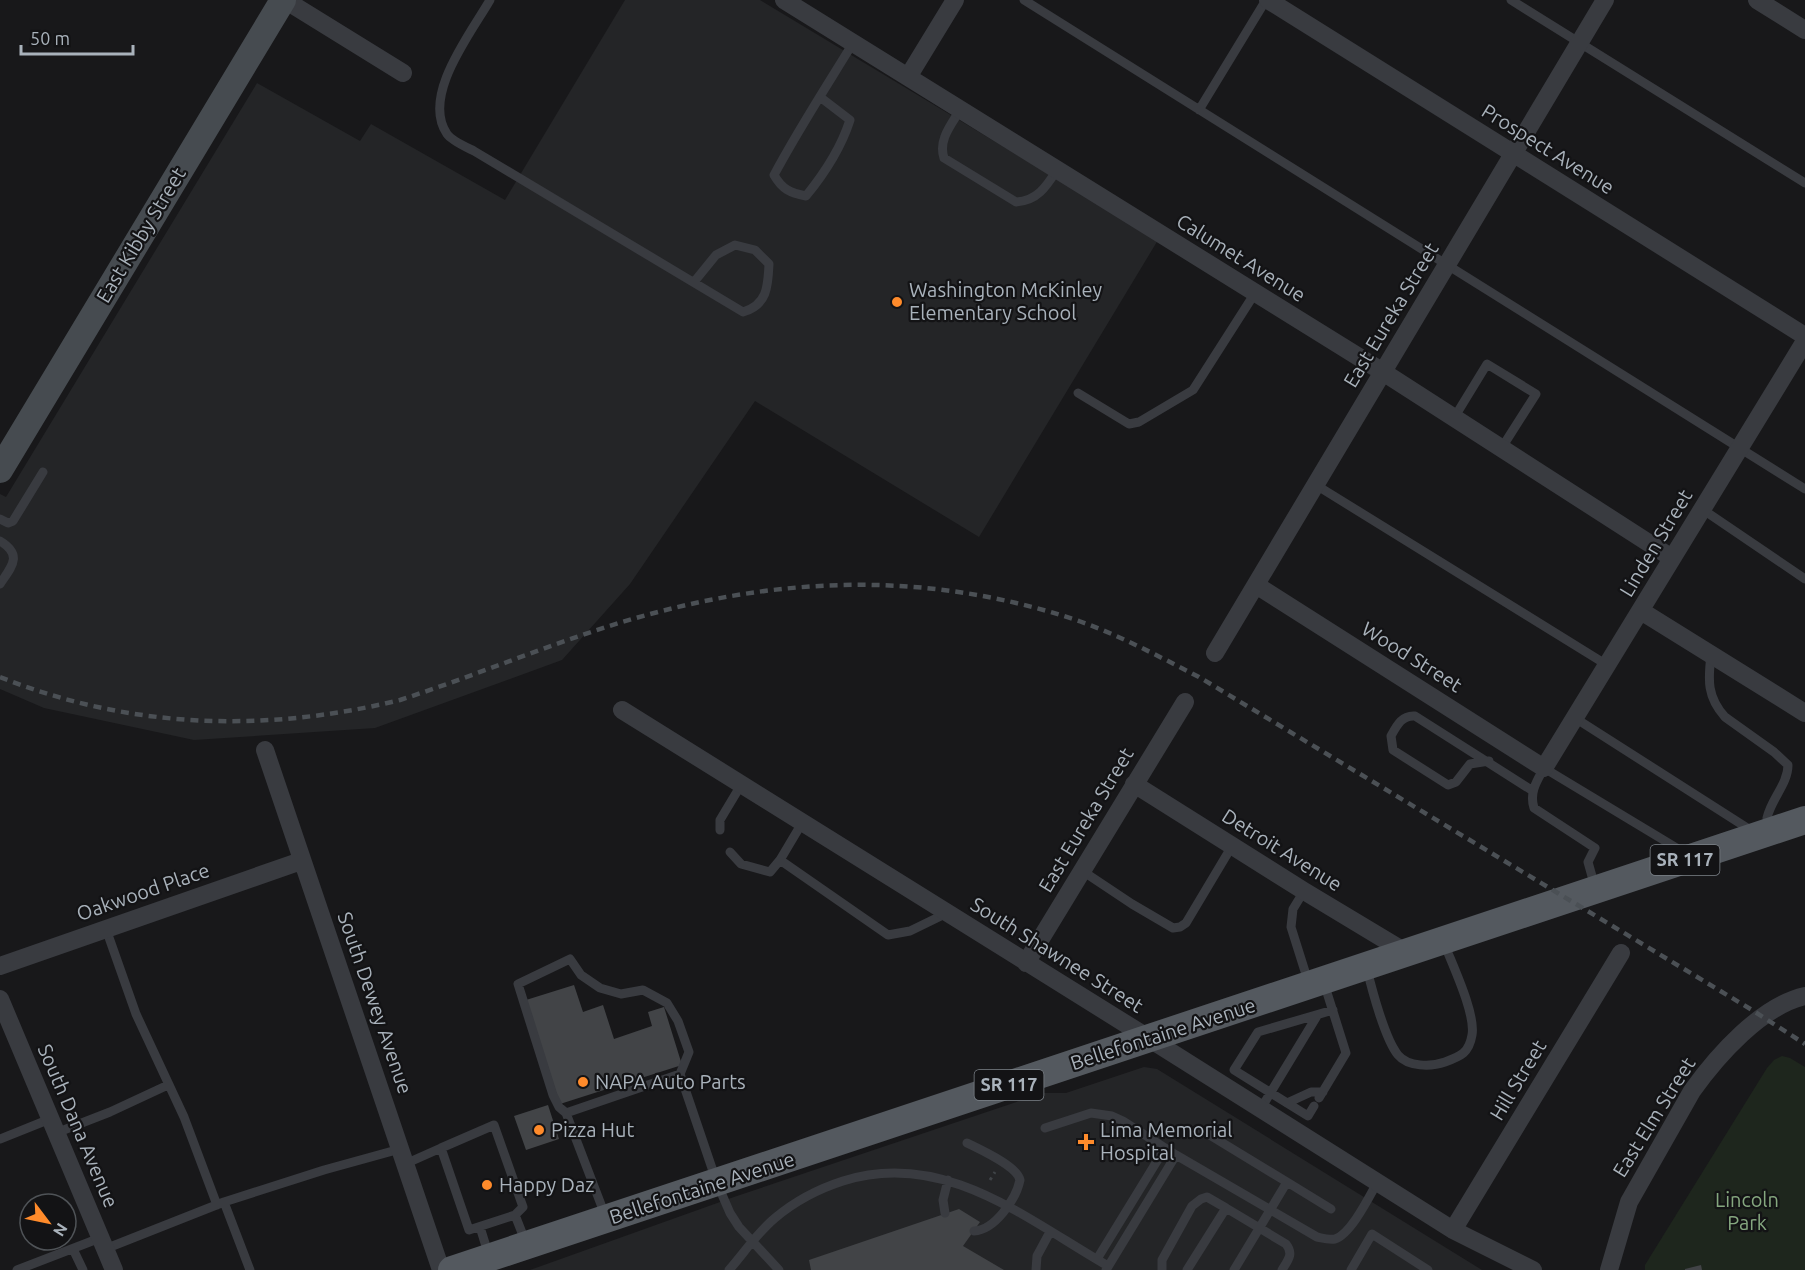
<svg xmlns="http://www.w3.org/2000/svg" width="1805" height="1270" viewBox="0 0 1805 1270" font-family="Ubuntu,sans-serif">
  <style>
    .built { fill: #242527 }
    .green { fill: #1e261d }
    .building { fill: #424447 }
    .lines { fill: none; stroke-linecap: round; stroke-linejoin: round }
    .path { stroke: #3f4347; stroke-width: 3; stroke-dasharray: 3 4.5; stroke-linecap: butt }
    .lane { stroke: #393b40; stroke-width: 9 }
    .street { stroke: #393b40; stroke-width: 18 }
    .secondary { stroke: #464b50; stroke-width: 26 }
    .primary { stroke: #54595f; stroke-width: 28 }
    .rail { stroke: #4b5055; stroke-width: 4.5; stroke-dasharray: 8 6; stroke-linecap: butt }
    .poi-dot { fill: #ff8b2b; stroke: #131315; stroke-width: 2 }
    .labels { text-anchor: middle; stroke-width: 4.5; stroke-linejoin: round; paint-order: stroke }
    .shield { fill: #131315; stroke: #7c8289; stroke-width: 1.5 }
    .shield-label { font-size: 18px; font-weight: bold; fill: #a9b2bb }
    .street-label { font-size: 20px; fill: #a9b2bb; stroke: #131315 }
    .poi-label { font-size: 20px; fill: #a9b2bb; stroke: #131315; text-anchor: start }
    .park-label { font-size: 20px; fill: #85a77f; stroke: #131315 }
  </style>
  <rect width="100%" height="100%" fill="#18181a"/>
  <!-- built -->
  <path class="built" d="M625,0h135l398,240 -179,297 -224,-136 -125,183 -68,76 -187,68 -181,12 -150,-32 -44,-19v-195l6,3 251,-414 103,58 11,-17 134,76z
    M1144,1067l13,2 325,201h-952l204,-73 309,-104h23z"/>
  <!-- green -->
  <path class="green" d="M1782,1056l8,2 15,9v203h-160v-5l122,-197 7,-8z"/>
  <!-- building -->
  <path class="building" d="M574,985l9,27 20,-7 11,34 38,-13 -4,-14 16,-5 18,58 -122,39 -34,-104z
    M548,1105l11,34 -33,11 -12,-34z
    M959,1209l21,13 -17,24 41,24h-193l-2,-10z
    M1701,1265l1,5h-17v-1z"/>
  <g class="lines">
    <!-- path -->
    <path class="path" d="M990,1180l5,-8"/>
    <!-- lane -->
    <path class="lane" d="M490,0c-19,33 -69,96 -43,134 5,7 19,13 27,17l269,161c24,-7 25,-25 26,-48l-14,-14 -20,-5 -19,10 -22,27
      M1024,0l781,489
      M1511,0l294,183
      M820,97l30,23c-9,28 -26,54 -44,76 -16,-3 -24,-7 -32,-21 24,-45 52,-88 79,-132
      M960,110c-9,15 -22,30 -16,48l72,44c21,-1 30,-15 41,-32
      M1199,110l67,-110
      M1078,393l51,31 10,-2 54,-32 62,-97
      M1454,418l33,-54 49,30 -35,55
      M1316,485l291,180
      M1702,509l103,70
      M0,519l8,4 5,-2 30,-49
      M0,541c23,14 12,25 0,43
      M1711,655c-3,25 -4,42 14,62l49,35 14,13c0,19 -17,34 -21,53l5,8
      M1575,718l177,113
      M1489,761l-19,3 -14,18 -8,3 -55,-35 -2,-14c6,-11 11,-21 24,-20l118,75
      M802,823l-22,37 108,75 22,-4 37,-18
      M720,830v-10l21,-35
      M730,852l11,12 29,8 10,-12
      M1081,870l51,34 41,24 7,-1 6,-4 46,-77
      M1595,887l-7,-25 7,-14 -61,-40c-5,-16 3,-27 10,-40l141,85
      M1304,891l-11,18 -2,18 17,54
      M106,929l30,85 48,103 33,88
      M1367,969c5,21 18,70 31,86 10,12 33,12 47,7 16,-6 24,-9 27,-27 4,-21 -20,-71 -28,-92
      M1319,1098l27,-45 -22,-70
      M1287,1103l24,-11h12
      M1314,1106l-6,10 -74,-46 24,-38 75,-22
      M1260,1110l57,-94
      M566,1113l-7,-6 -6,-12 -35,-111 52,-25 11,16 19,13 21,6 22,-4 24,13 11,18 11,31 -9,22
      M1045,1128l46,-15 21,3 11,5 53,34 141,82c5,1 12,3 18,2 16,-5 34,-42 42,-56
      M1203,1131l84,51
      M56,1133l54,-21 58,-27
      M0,1139l50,-20
      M967,1143c14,7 50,23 53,37 -4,19 -25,50 -46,51
      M405,1164l36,-16
      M224,1202l26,68
      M945,1213l-2,-13 5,-20
      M515,1215l-46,15 -28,-82 53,-23 29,82 -8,8 11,28
      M605,1215l-39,-102 114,-39 37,109 13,30 9,14 40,43
      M480,1227l9,29
      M73,1249l10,21
      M105,1249l119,-47 100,-32 76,-21
      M1097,1259l68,-111
      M17,1270l83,-32
      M729,1270c15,-17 28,-37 46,-52 19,-16 43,-29 68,-37 101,-32 183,38 265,85
      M1036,1270l1,-14 13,-24
      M1106,1270l70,-115
      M1162,1270v-10l30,-54 9,-7 6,-2 19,11
      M1187,1270l39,-62 60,36c8,10 2,16 -4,26
      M1234,1270l53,-88 44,27
      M1351,1270l21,-36 56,36"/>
    <!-- street -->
    <path class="street" d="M285,0l118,73
      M784,0l599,372 289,186
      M1268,0l537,336
      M1757,0l48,30
      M908,77l47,-77
      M1256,585l288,183 261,-427
      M1641,611l164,102
      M1215,653l390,-653
      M622,710l528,329 303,191 80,40
      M265,750l176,520
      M1134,784l170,107 103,62
      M1026,963l159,-261
      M0,966l301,-105
      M0,999l114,271
      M1453,1230l168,-277
      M1609,1270l20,-68 63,-111c25,-35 69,-85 113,-95"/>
    <!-- secondary -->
    <path class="secondary" d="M0,470l283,-470"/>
    <!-- primary -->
    <path class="primary" d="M452,1270l1353,-450"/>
    <!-- rail -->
    <path class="rail" d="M0,677c130,52 265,56 400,23 74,-24 145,-54 219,-77 154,-47 306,-54 460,-2 42,15 81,36 120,56l553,333 53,34"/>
  </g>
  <!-- markers -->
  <g class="poi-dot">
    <circle cx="897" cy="302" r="6"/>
    <circle cx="583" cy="1082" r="6"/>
    <circle cx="539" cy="1130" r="6"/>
    <path d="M1083 1133h6v6h6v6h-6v6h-6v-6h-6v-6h6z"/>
    <circle cx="487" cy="1185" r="6"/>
  </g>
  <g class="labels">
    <!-- shield labels -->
    <g class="shield">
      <rect x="1650.5" y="845" width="69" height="30" rx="4.5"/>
      <rect x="974.5" y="1070" width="69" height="30" rx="4.5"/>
    </g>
    <g class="shield-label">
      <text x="1685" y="866">SR 117</text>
      <text x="1009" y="1091">SR 117</text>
    </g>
    <!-- street labels -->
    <g class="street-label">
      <text transform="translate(1548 149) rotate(32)" y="7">Prospect Avenue</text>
      <text transform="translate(141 235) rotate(-59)" y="7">East Kibby Street</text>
      <text transform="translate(1241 258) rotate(32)" y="7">Calumet Avenue</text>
      <text transform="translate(1391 315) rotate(-59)" y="7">East Eureka Street</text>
      <text transform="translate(1656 543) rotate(-59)" y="7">Linden Street</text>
      <text transform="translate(1412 657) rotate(32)" y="7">Wood Street</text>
      <text transform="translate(1086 820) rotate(-59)" y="7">East Eureka Street</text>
      <text transform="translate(1282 850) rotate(32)" y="7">Detroit Avenue</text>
      <text transform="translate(143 892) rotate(-19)" y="7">Oakwood Place</text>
      <text transform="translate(1057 955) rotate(32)" y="7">South Shawnee Street</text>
      <text transform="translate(375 1003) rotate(71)" y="7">South Dewey Avenue</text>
      <text transform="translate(1163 1034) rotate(-18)" y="7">Bellefontaine Avenue</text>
      <text transform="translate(1518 1080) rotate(-59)" y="7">Hill Street</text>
      <text transform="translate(1654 1117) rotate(-58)" y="7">East Elm Street</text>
      <text transform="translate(78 1126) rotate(67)" y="7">South Dana Avenue</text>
      <text transform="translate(702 1188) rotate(-18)" y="7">Bellefontaine Avenue</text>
    </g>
    <!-- poi labels -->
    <g class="poi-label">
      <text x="909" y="297">Washington McKinley<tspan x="909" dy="23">Elementary School</tspan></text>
      <text x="595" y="1089">NAPA Auto Parts</text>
      <text x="551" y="1137">Pizza Hut</text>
      <text x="1100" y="1137">Lima Memorial<tspan x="1100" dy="23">Hospital</tspan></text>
      <text x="499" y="1192">Happy Daz</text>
    </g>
    <!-- park labels -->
    <g class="park-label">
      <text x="1747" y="1207">Lincoln<tspan x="1747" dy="23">Park</tspan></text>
    </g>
  </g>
  <!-- north arrow -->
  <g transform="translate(48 1222) rotate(122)"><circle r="28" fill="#131315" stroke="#4f5357" stroke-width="1.5"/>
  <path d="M0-4.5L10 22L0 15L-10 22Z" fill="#ff8b2b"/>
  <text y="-9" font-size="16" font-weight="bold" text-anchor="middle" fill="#a9b2bb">N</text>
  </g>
  <!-- scale -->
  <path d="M21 45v9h112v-9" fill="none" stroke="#a9b2bb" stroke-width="3"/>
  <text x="30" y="45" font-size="18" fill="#a9b2bb" stroke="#131315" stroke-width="4.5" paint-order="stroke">50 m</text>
</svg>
